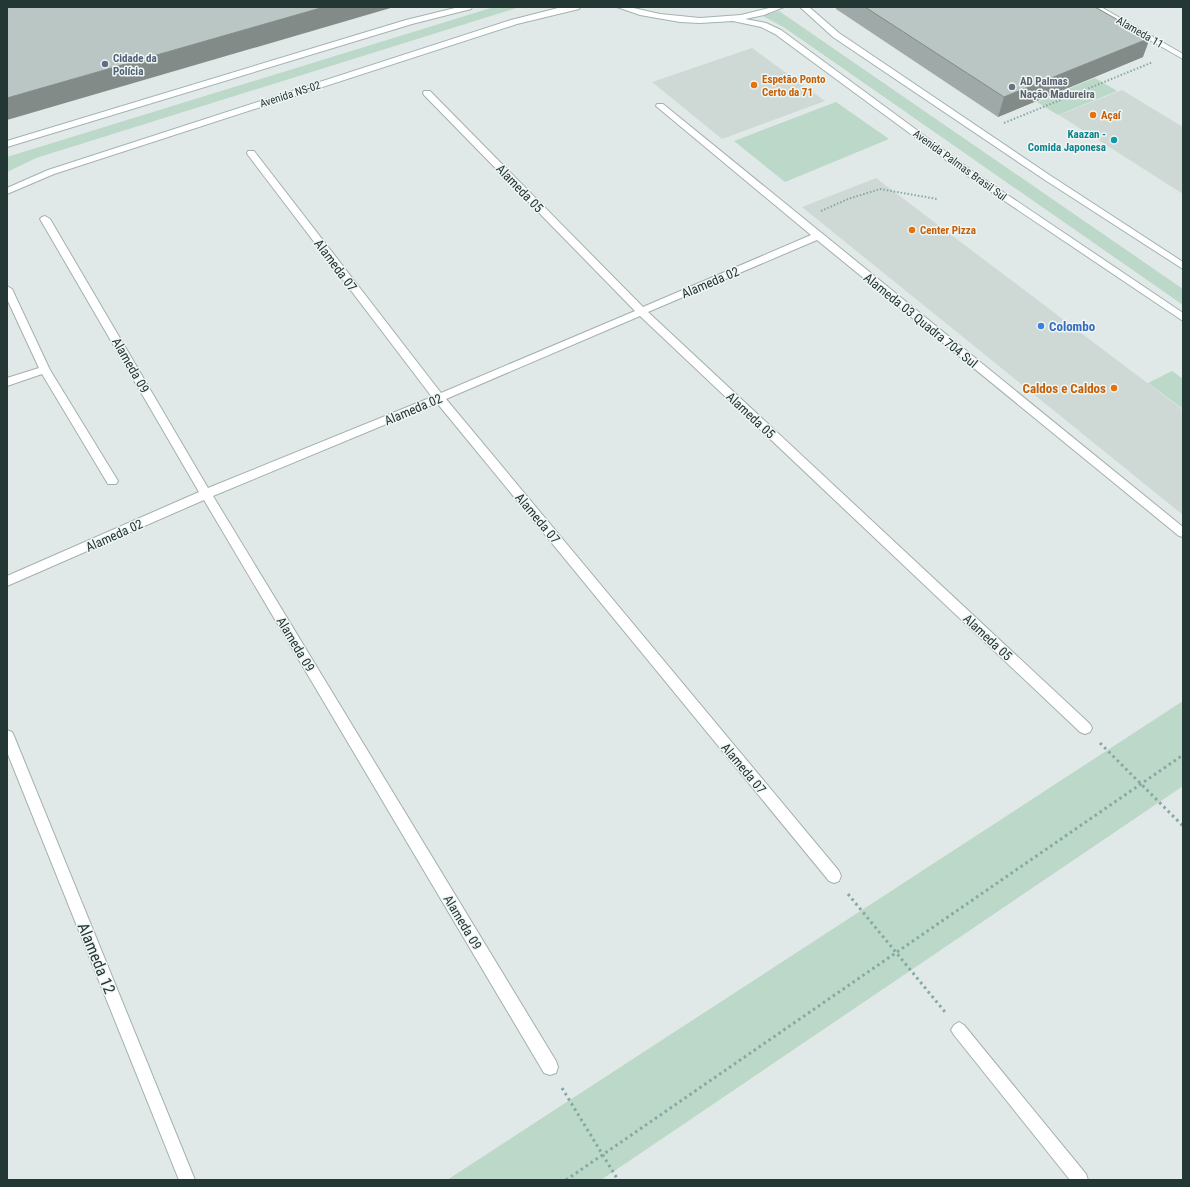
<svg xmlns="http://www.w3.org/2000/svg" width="1190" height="1187" viewBox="0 0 1190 1187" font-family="'Roboto Condensed',sans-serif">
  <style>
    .built { fill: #ced9d6 }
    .green { fill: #bbd8c8 }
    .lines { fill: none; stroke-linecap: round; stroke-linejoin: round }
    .street-casing { stroke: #a4b0ae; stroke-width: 2 }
    .secondary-casing { stroke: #a0b3b0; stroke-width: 2 }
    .path-far1 { stroke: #84a9a4; stroke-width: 2; stroke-dasharray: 1.5 2; stroke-linecap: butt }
    .path { stroke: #84a9a4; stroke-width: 3; stroke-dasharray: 2.5 3.5; stroke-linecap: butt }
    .street { fill: #fff; fill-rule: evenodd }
    .secondary { fill: #fff; fill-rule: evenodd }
    .wall { fill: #9faaa8 }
    .shaded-wall { fill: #828b88 }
    .building { fill: #b9c6c3; stroke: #828b88 }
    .service-dot { fill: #5c6f8a; stroke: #f0f6f4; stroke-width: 1.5 }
    .food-dot { fill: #e8710a; stroke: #f0f6f4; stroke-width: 1.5 }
    .worship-dot { fill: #6b7280; stroke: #f0f6f4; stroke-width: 1.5 }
    .culture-dot { fill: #0f9aa8; stroke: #f0f6f4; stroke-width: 1.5 }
    .shop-dot { fill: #3f7fe0; stroke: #f0f6f4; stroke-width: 1.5 }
    .labels { text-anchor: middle; stroke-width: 3; stroke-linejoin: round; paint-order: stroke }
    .far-street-label { font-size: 11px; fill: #233735; stroke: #f0f6f4 }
    .far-service-label { font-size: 11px; font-weight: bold; fill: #4e5e75; stroke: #f0f6f4; text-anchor: start }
    .far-food-label { font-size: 11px; font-weight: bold; fill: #c56008; stroke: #f0f6f4; text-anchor: start }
    .far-worship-label { font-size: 11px; font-weight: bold; fill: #5b616d; stroke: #f0f6f4; text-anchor: start }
    .far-culture-label { font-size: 11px; font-weight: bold; fill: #0d838f; stroke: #f0f6f4; text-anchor: end }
    .street-label { font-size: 13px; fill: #233735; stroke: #f0f6f4 }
    .shop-label { font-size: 13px; font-weight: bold; fill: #366cbe; stroke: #f0f6f4; text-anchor: start }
    .food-label { font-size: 13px; font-weight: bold; fill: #c56008; stroke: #f0f6f4; text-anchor: end }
    .near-street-label { font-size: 16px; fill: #233735; stroke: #f0f6f4 }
  </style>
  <rect width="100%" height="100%" fill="#e0e9e7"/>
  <!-- built -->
  <path class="built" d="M752,48l73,53 -103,38 -70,-57z
    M1122,90l61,37v67l-124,-79z
    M876,178l307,232v105l-381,-308z"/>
  <!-- green -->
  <path class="green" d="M494,7h26l-484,151 -29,14v-15z
    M779,11l404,278v16l-398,-277 -22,-12z
    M1095,78l22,13 -59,24 -21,-13z
    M836,102l53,37 -104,43 -51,-41z
    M1172,371l11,8v30l-35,-26z
    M1183,701v85l-582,394h-154z"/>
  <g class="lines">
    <defs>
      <path id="street" d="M1092,7h9l82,47v5z
        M424,91h6l213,216 168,-72 -155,-129 1,-2h6l520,423v10l-4,-1 -362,-296 -169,72 442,412 2,4 -2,4 -5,2 -5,-2 -440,-416 -194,83 393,472 2,5 -2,5 -5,2 -5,-2 -392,-478 -224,93 343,565 2,6 -2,6 -6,2 -6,-2 -340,-573 -197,86v-10l192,-84 -159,-273 2,-2 3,-1 5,3 158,269 224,-91 -184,-242 -1,-2 1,-2h6l187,242 194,-82 -211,-216 -1,-2z
        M7,286l5,3 38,81 68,111 -2,3h-8l-66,-110 -35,12v-8l32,-10 -32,-69z
        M7,730l5,2 2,4 181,444h-16l-172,-428z
        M959,1022l5,3 122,149 2,6h-18l-116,-145 -3,-5 3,-5z"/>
      <path id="secondary" d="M459,7h13l-1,2 -59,15 -405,123v-6l399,-121z
        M562,7h18l-1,2 -62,15 -463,150 -47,20v-6l41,-18 463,-150z
        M617,7h12l31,7 40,4 41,-3 32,-8h11l-20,8 -19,4 21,4 15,7 194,143 208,140v8l-214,-144 -194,-143 -14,-7 -28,-6 -33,2 -20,-1 -40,-7z
        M800,7h9l30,26 212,143 132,86v7l-138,-89 -212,-143z"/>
    </defs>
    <!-- street casing -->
    <use href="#street" class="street-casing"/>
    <!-- secondary casing -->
    <use href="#secondary" class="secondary-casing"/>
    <!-- path-far1 -->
    <path class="path-far1" d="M1004,123l149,-61
      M821,211l27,-12 32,-10 57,10"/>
    <!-- path -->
    <path class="path" d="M1100,743l83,83
      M848,894l97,118
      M562,1088l56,92
      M566,1180l617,-425"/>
    <!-- street -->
    <use href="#street" class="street"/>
    <!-- secondary -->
    <use href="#secondary" class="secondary"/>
  </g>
  <!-- wall -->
  <path class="wall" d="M836,7h259l48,50 -145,60 -162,-108z"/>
  <!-- shaded-wall -->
  <path class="shaded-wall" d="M324,7h70l-387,113v-22z
    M1150,38l-7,19 -145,60 6,-20z"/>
  <!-- building -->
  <path class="building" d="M7,7h317l-317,91z
    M865,7h230l55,31 -146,59z"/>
  <!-- markers -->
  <circle class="service-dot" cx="105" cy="64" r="4"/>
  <g class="food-dot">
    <circle cx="754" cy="85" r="4"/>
    <circle cx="1093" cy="115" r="4"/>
    <circle cx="912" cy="230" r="4"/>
    <circle cx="1114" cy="388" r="4"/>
  </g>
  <circle class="worship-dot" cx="1012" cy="87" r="4"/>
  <circle class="culture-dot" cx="1114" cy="140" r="4"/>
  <circle class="shop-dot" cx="1041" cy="326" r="4"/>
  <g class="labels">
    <!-- far-street labels -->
    <g class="far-street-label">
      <text transform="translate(1140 32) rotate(30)" y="4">Alameda 11</text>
      <text transform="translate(290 94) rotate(-18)" y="4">Avenida NS-02</text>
      <text transform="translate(960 165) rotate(36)" y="4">Avenida Palmas Brasil Sul</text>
    </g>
    <!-- far-service labels -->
    <g class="far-service-label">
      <text x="113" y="62">Cidade da<tspan x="113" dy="13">Polícia</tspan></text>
    </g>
    <!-- far-food labels -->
    <g class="far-food-label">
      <text x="762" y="83">Espetão Ponto<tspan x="762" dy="13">Certo da 71</tspan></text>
      <text x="1101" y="119">Açaí</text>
      <text x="920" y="234">Center Pizza</text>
    </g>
    <!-- far-worship labels -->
    <g class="far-worship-label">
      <text x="1020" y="85">AD Palmas<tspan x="1020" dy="13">Nação Madureira</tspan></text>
    </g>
    <!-- far-culture labels -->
    <g class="far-culture-label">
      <text x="1106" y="138">Kaazan -<tspan x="1106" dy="13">Comida Japonesa</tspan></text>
    </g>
    <!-- street labels -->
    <g class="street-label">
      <text transform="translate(520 188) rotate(46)" y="5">Alameda 05</text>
      <text transform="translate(336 265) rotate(53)" y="5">Alameda 07</text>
      <text transform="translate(710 282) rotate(-23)" y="5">Alameda 02</text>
      <text transform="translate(921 320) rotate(39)" y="5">Alameda 03 Quadra 704 Sul</text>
      <text transform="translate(131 365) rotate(60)" y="5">Alameda 09</text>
      <text transform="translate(413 409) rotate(-23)" y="5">Alameda 02</text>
      <text transform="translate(751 415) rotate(43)" y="5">Alameda 05</text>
      <text transform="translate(538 518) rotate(50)" y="5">Alameda 07</text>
      <text transform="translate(114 535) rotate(-24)" y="5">Alameda 02</text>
      <text transform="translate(988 637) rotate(43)" y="5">Alameda 05</text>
      <text transform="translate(296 644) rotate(59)" y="5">Alameda 09</text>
      <text transform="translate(744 768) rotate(50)" y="5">Alameda 07</text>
      <text transform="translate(463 922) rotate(59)" y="5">Alameda 09</text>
    </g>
    <!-- shop labels -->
    <g class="shop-label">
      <text x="1049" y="331">Colombo</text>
    </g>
    <!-- food labels -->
    <g class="food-label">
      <text x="1106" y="393">Caldos e Caldos</text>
    </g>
    <!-- near-street labels -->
    <g class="near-street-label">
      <text transform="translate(97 958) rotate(68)" y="6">Alameda 12</text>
    </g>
  </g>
  <!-- border -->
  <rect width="1190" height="1187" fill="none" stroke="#233735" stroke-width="16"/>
</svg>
